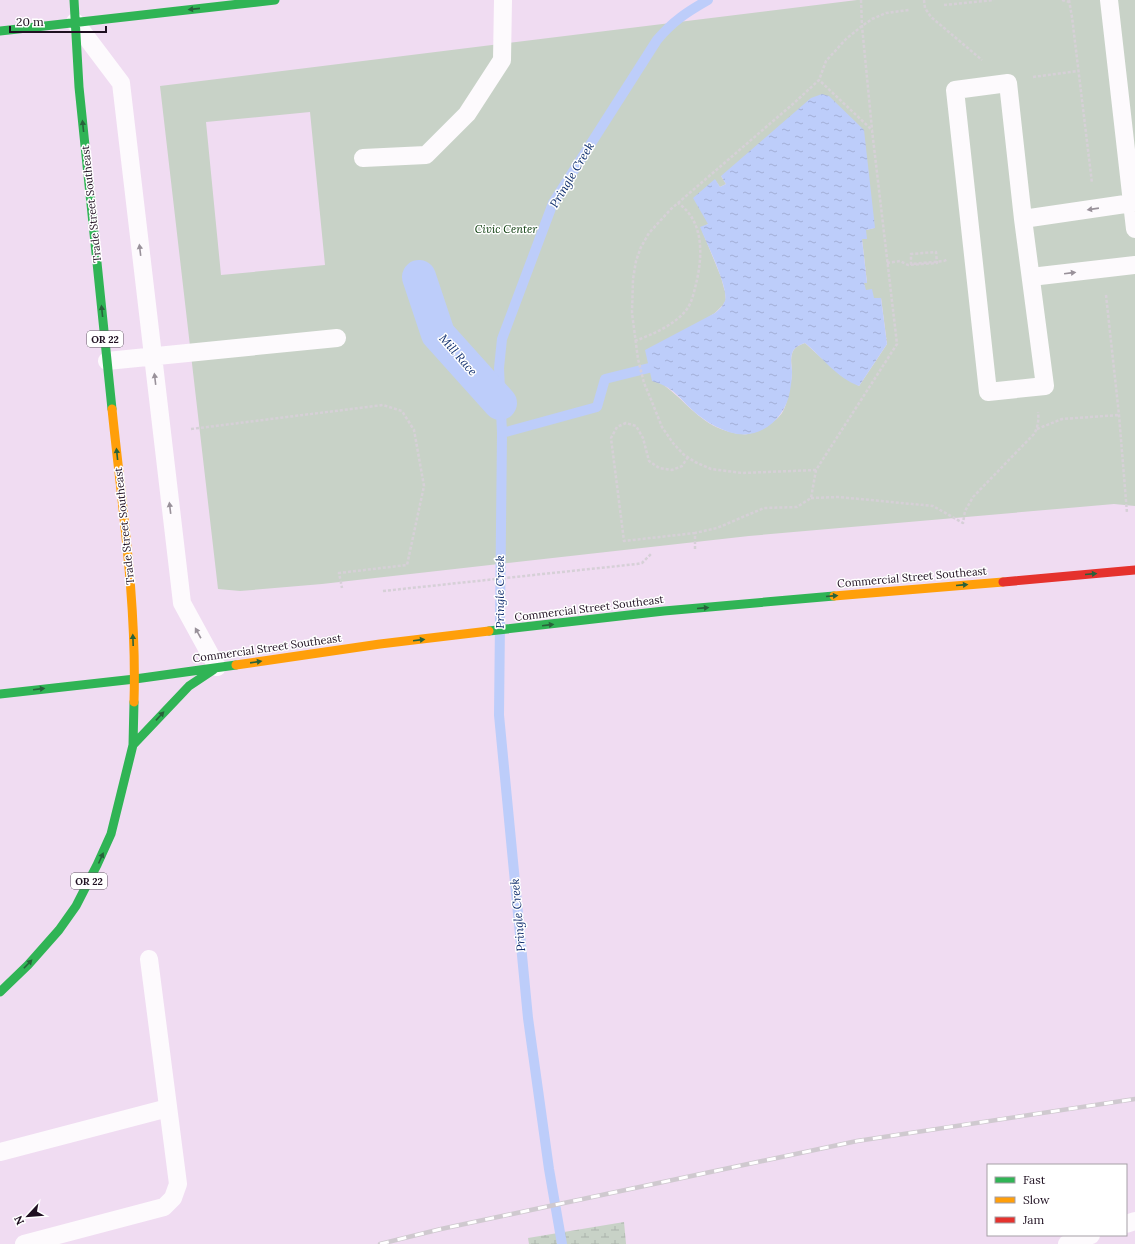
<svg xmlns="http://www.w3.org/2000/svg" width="1135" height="1244" viewBox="0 0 1135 1244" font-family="Lora,serif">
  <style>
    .wetland { fill: url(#wetland-marsh) }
    .park { fill: #c8d2c7; fill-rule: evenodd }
    .water { fill: url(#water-ripples) }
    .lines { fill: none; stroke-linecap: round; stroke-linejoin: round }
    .stream { stroke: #bdcdfa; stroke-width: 10 }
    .canal { stroke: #bdcdfa; stroke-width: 34 }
    .path { stroke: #d6d0d7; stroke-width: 2.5; stroke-dasharray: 3 2; stroke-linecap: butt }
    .lane { stroke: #fdfafd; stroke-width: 18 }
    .fast { stroke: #30b455; stroke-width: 9 }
    .slow { stroke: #ff9f0a; stroke-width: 9 }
    .jam { stroke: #e5322d; stroke-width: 9 }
    .rail-casing { stroke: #cfc9cf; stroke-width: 4.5 }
    .rail { stroke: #fff; stroke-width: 3; stroke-dasharray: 9; stroke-linecap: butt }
    .oneway { fill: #28623b }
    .oneway2 { fill: #99919a }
    .labels { text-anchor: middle; stroke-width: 3; stroke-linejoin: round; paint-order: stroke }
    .shield { fill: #fff; stroke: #625864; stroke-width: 1 }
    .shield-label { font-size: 10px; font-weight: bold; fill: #1f1021 }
    .street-label { font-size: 11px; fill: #1f1021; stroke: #fff }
    .park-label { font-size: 11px; font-style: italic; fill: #023503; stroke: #fff }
    .water-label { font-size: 12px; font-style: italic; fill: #102f6f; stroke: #fff }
  </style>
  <defs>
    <pattern id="wetland-marsh" width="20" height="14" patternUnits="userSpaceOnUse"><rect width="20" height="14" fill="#c8d2c7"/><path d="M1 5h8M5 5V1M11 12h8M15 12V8" fill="none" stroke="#abb3ab"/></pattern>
    <pattern id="water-ripples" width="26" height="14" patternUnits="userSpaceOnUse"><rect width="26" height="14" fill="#bdcdfa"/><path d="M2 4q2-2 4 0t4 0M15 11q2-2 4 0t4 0" fill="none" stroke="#a2afd6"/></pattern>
  </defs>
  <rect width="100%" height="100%" fill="#f0dcf2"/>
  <!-- wetland -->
  <path class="wetland" d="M624,1222l2,22h-97l-1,-6z"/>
  <!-- park -->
  <path class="park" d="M857,0h278v506l-21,-2 -365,32 -427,48 -82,7 -22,-2 -58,-503zM310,112l15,153 -104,10 -15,-153zM721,176l153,52 -8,2 -4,9 5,44h-3l1,7 9,9 7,-1 6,46 -28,42 -20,-12 -34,-31c-6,2 -12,5 -13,11 -2,6 0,12 0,19 0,5 -2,12 -3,18 -4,21 -7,27 -27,37 -4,2 -10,5 -14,6 -9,1 -19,-2 -27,-5 -23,-9 -37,-29 -56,-43l39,-66 11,-7 8,-8 3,-5 -1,-8 -4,-15 -20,-49 7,-4 7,-44 5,7 6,-3z"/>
  <!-- water -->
  <path class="water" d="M822,94l7,2 35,34 11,98 -9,2 1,9h-5l5,44h-3l2,7 6,-1 2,9h7l6,46 -28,42c-22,-8 -36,-28 -54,-43 -6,2 -12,5 -13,11 -2,6 0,12 0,18 0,6 -1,13 -2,19 -4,25 -26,47 -53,43 -20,-4 -37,-16 -50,-29 -4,-4 -7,-8 -11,-11 -7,-7 -15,-10 -24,-13l-7,-31 70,-37c4,-3 8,-7 10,-12 4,-13 -19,-59 -25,-74l8,-3 -15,-26 22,-19 5,8 6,-3 -5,-8 90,-78z"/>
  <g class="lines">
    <!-- stream -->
    <path class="stream" d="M502,433l95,-26 8,-28 44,-11
      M562,1244l-13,-75 -21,-151 -29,-303 3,-282 -3,-65 3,-29 51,-136 104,-163c16,-19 30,-28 51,-40"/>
    <!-- canal -->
    <path class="canal" d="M419,277l19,57 62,69"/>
    <!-- path -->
    <path class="path" d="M861,0l1,26 10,103
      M924,0l1,8 6,9 51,43
      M1062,0l7,2
      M1069,0l3,17 20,166
      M944,5l50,-5
      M1033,77l45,-6
      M887,263l13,-2 8,4 29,-2 -1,-11 -25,2v10l33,-3 4,-2
      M1106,295l13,120 8,98
      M635,341c18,-7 40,-16 52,-32 5,-7 7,-17 9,-25 7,-29 8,-63 -18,-81
      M191,429l192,-24 19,6 12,19 10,56 -17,79 -68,8 3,15
      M1037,429l25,-10 57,-4
      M688,457l-6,9 -10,4 -13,-2 -10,-7 -6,-23 -7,-12 -10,-3 -9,4 -6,11 13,103 71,-8
      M816,470l-74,3 -31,-4 -16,-7 -12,-8 -10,-11 -11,-16 -12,-30 -6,-14 -6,-24 -6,-46 1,-34 3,-18 5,-14 8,-14 22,-24 123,-106 25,-23 7,-19 20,-22 16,-13 10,-7 14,-6 23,-3
      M811,498l28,-1 94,9 30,17 2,-12 8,-14 61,-63c4,-7 5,-14 4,-22
      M695,549v-16l22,-5 47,-20 33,-1 14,-9 5,-28 81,-126 -25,-214 -53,-50
      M383,591l254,-27 5,-1 9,-9"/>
    <!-- lane -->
    <path class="lane" d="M1109,0l26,229
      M75,22l46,61 61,520 35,64
      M1008,83l15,136 22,167 -57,6 -33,-302z
      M363,158l63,-3 41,-41 35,-54 1,-60
      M1023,219l109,-16
      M1031,277l104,-12
      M107,361l230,-23
      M0,1152l168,-44
      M1126,1224l9,-3
      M24,1244l140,-37 9,-9 5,-14 -29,-225
      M1067,1244l24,-9"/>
    <!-- fast -->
    <path class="fast" d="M74,0l5,87 33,322
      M0,31l275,-31
      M489,631l175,-20 170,-15
      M0,694l135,-15 101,-14
      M133,745l56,-59 24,-16
      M0,992l28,-27 31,-35 17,-24 21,-41 14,-31 22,-89 1,-43"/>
    <!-- slow -->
    <path class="slow" d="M112,409c10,97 25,196 22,293
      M834,596l169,-14
      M236,665l144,-21 109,-13"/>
    <!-- jam -->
    <path class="jam" d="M1003,582l132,-12"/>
    <defs>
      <path id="rail" d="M380,1244l61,-15 416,-88 278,-42"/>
    </defs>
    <!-- rail casing -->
    <use href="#rail" class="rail-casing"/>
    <!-- rail -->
    <use href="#rail" class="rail"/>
  </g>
  <!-- one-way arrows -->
  <defs><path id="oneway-solid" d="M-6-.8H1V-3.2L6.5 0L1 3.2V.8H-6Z"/></defs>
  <g class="oneway">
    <use href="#oneway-solid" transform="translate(194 9) rotate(174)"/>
    <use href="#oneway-solid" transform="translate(83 126) rotate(-96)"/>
    <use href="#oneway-solid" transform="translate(102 311) rotate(-96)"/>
    <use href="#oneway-solid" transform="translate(117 454) rotate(-96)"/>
    <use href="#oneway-solid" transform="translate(1091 574) rotate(-5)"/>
    <use href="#oneway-solid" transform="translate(962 585) rotate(-5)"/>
    <use href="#oneway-solid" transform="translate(832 596) rotate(-5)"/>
    <use href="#oneway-solid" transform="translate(703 608) rotate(-5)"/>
    <use href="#oneway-solid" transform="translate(548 625) rotate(-7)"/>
    <use href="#oneway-solid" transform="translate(133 640) rotate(-92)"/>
    <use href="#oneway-solid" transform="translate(419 640) rotate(-7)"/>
    <use href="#oneway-solid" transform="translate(256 662) rotate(-8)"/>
    <use href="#oneway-solid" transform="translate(39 689) rotate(-7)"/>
    <use href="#oneway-solid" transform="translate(160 716) rotate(-47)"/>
    <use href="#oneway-solid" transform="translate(101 858) rotate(-66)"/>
    <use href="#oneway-solid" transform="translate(28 964) rotate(-46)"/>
  </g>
  <g class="oneway2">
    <use href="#oneway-solid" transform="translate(1093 209) rotate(172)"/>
    <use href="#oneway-solid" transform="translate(140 250) rotate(-97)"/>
    <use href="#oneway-solid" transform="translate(1070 273) rotate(-7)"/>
    <use href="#oneway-solid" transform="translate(155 379) rotate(-97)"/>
    <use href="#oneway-solid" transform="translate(170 508) rotate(-97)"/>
    <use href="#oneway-solid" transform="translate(198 633) rotate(-119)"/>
  </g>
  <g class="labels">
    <!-- shield labels -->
    <g class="shield">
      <rect x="87" y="331" width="36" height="16" rx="3"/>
      <rect x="71" y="873" width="36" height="16" rx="3"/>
    </g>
    <g class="shield-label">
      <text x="105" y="343">OR 22</text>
      <text x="89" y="885">OR 22</text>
    </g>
    <!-- street labels -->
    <g class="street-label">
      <text transform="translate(91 204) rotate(-96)" y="4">Trade Street Southeast</text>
      <text transform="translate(124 526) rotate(-96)" y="4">Trade Street Southeast</text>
      <text transform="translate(912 577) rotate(-5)" y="4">Commercial Street Southeast</text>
      <text transform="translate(589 608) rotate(-7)" y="4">Commercial Street Southeast</text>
      <text transform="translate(267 648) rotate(-8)" y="4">Commercial Street Southeast</text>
    </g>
    <!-- park labels -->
    <g class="park-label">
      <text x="506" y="233">Civic Center</text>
    </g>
    <!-- water labels -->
    <g class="water-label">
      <text transform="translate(572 175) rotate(-59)" y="4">Pringle Creek</text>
      <text transform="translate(458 355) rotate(49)" y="4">Mill Race</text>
      <text transform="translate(500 592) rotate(-90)" y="4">Pringle Creek</text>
      <text transform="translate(518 915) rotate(-95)" y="4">Pringle Creek</text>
    </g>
  </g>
  <!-- legend -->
  <rect x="987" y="1164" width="140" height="72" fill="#ffffff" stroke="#a59fa6"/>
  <rect x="995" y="1177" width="20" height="6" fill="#30b455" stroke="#a59fa6"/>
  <text x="1023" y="1184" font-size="12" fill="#1f1021">Fast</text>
  <rect x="995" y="1197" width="20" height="6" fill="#ff9f0a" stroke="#a59fa6"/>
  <text x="1023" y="1204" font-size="12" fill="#1f1021">Slow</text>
  <rect x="995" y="1217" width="20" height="6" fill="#e5322d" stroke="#a59fa6"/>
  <text x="1023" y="1224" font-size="12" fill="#1f1021">Jam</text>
  <!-- north arrow -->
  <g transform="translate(28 1216) rotate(244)" stroke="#ffffff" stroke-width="3" paint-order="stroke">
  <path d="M0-3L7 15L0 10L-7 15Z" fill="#1f1021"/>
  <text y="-6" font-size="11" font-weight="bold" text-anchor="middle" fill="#1f1021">N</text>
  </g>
  <!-- scale -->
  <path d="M10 26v6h96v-6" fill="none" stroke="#1f1021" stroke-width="2"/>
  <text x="16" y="26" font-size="12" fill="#1f1021" stroke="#ffffff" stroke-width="3" paint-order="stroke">20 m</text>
</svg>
